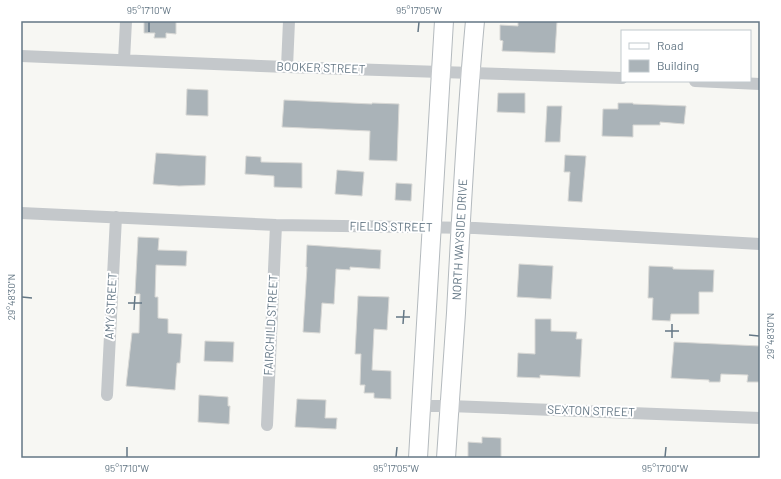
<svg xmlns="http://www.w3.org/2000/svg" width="781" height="479" viewBox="0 0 781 479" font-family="Barlow,sans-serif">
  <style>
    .building { fill: #aab3b8; stroke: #d8d8d5 }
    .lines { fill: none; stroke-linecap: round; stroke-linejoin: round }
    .secondary-casing { stroke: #b4babe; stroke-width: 20 }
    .street { stroke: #c4c8cb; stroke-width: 12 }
    .secondary { stroke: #fff; stroke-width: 18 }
    .ticks { fill: none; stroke: #647785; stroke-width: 1.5 }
    .labels { text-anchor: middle; stroke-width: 4; stroke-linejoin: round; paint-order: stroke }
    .street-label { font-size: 12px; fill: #647785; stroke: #fff }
    .neatline { fill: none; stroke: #647785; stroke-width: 1.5 }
    .ticks-label { font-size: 10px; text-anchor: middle; fill: #647785 }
  </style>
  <rect width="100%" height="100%" fill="#f7f7f3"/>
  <!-- building -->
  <path class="building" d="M144,21h32v13l-10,-1v5h-12l1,-5h-11z
    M518,21h39l-2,32 -53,-2 1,-10 -3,-1v-15l18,1z
    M187,89l21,1v26l-22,-1z
    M498,93h27v20l-28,-1z
    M284,100l88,4v-1l27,1 -2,57 -28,-1 1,-29 -88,-4z
    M618,103h15v1l53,2 -2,18 -24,-2v3h-27v12l-31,-1 1,-27h15z
    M547,106h15l-2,36h-15z
    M156,153l50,3 -1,29 -26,1 -26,-2z
    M565,155l21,1 -4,46 -14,-1 2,-29h-6z
    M246,156l15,1v5l41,1v25l-28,-1v-11l-29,-2z
    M337,170l27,2 -2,24 -27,-2z
    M396,183l16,1 -1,17 -16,-1z
    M138,237l21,1 -1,12 29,1 -1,15 -30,-1 -1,32h3v21l10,1v14l14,1 -2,29h-3l-2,27 -49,-4 6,-53h7l1,-39h-5z
    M307,245l74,5 -1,19 -30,-2v3l-14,-1 -2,35 -12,-1 -2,30 -17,-1 4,-65h-1z
    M519,264l34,2 -2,33 -34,-2z
    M649,266l24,1v2l41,1 -1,22h-14v22h-28l-1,7 -18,-1 1,-22h-5z
    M358,296l31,1 -2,33 -13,-1 -2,41 19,1v28l-17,-1v-5h-10l1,-8h-5l1,-31h-6z
    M535,319h16v12l26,1 -1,7h6l-2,38 -40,-2v3l-23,-1 1,-24 17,1z
    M205,341l29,1 -1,20 -29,-1z
    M674,342l86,4v36h-13l1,-7 -27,-1 -1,8h-11v-2l-38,-2z
    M199,395l29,2v9h2l-1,18 -31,-2z
    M297,399l29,1 -1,18h12l-1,11 -41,-2z
    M482,437l19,1v20h-33v-16l14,1z"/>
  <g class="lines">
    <defs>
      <g id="secondary">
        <path d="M418,458l26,-437"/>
        <path id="s1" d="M446,458c3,-48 7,-96 10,-145 5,-97 10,-195 19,-292"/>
      </g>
    </defs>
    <!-- secondary casing -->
    <use href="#secondary" class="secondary-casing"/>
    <!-- street -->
    <path class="street" d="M21,56l266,11 335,11
      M124,60l2,-39
      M287,67l2,-46
      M695,81l65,3
      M21,213l255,12 199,3 285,16
      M107,395l9,-178
      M421,406h28l311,12
      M267,425l9,-200"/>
    <!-- secondary -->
    <use href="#secondary" class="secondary"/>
  </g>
  <!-- ticks -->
  <path class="ticks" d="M149,32v-10M418,32l1,-10M22,297l10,1M128,303h14M134,310l1,-14M396,317h14M403,324l1,-14M665,331h14M749,335l10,1M672,338v-14M127,457v-10M396,457l1,-10M665,457l1,-10"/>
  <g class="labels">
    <!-- street labels -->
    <g class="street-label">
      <text transform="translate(321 68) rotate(2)" y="4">BOOKER STREET</text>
      <text transform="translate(391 227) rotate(1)" y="4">FIELDS STREET</text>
      <text dy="4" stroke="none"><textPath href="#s1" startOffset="219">NORTH WAYSIDE DRIVE</textPath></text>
      <text transform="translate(111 306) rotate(-87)" y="4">AMY STREET</text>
      <text transform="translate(271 325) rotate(-87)" y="4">FAIRCHILD STREET</text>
      <text transform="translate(591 411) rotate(2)" y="4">SEXTON STREET</text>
    </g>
  </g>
  <!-- border -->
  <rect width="781" height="479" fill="none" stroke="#ffffff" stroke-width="44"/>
  <!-- legend -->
  <rect x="621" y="30" width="130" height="52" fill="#ffffff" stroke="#c1c9ce"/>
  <rect x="629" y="43" width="20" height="6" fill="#ffffff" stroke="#c1c9ce"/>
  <text x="657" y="50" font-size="12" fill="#647785">Road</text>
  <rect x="629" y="60" width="20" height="12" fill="#aab3b8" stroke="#c1c9ce"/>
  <text x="657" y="70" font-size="12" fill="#647785">Building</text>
  <rect x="22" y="22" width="737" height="435" class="neatline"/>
  <g class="ticks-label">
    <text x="149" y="14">95°17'10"W</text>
    <text x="419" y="14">95°17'05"W</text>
    <text transform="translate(11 297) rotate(-90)" y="4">29°48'30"N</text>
    <text transform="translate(770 336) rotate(-90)" y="4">29°48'30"N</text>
    <text x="127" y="472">95°17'10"W</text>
    <text x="396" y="472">95°17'05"W</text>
    <text x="665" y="472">95°17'00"W</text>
  </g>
</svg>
